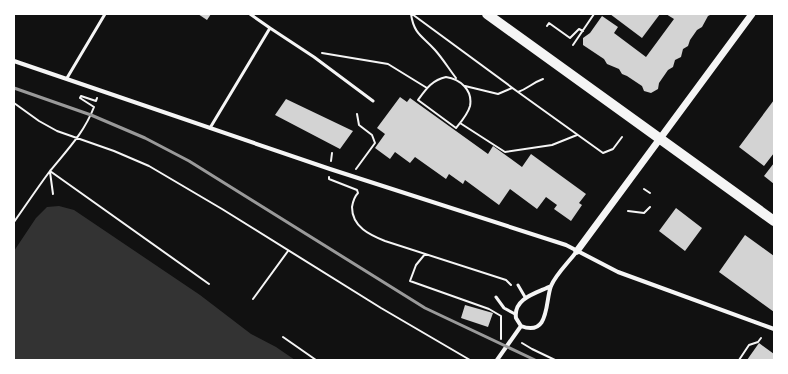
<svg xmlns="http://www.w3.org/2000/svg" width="788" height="374" viewBox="0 0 788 374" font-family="Montserrat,sans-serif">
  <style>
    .water { fill: #333 }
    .building { fill: #d3d3d3 }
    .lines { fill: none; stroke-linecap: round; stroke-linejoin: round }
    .path { stroke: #f5f5f5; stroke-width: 2 }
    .service { stroke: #f5f5f5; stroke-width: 3 }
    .minor { stroke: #f5f5f5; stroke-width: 4 }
    .tertiary { stroke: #f5f5f5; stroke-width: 7 }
    .primary { stroke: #f5f5f5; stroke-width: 10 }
    .rail { stroke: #9a9a9a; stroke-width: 3 }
  </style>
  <rect width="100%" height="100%" fill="#111"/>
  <!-- water -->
  <path class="water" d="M59,206l15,4 126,85 51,39 25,13 19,13h-281v-109l22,-33 11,-11z"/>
  <!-- building -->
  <path class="building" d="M198,14h13l-4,6z
    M610,14h50l-18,24z
    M666,14h46l-4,2 -6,11 -5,3 -7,10 -2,6 -5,3 -2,8 -6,3 -2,7 -5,3 -9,13 -1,6 -7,4 -7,-2 -2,-5 -15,-10 -5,-2 -3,-5 -12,-5 -3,-5 -21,-14v-7l7,-5 12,-17 16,11 -4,6 32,24 28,-38z
    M400,97l7,5 3,-4 78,56 5,-8 29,21 9,-13 55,40 -7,9 3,2 -11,16 -17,-12 3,-4 -11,-8 -9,12 -27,-20 -11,16 -34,-25 -2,4 -14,-10 -3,5 -31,-22 -5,6 -15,-11 -5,7 -15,-11 10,-14 -8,-6z
    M286,99l67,32 -13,18 -65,-34z
    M774,100v53l-10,13 -25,-19z
    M774,163v21l-10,-8z
    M676,208l26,20 -17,23 -26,-20z
    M745,235l29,21v56l-55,-40z
    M465,305l28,8 -5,14 -27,-9z
    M759,343l15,11v6h-27z"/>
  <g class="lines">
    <!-- path -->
    <path class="path" d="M411,14c3,21 12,22 24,36 8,9 14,19 21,28
      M412,14l106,78c11,-4 14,-9 25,-13
      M547,26l2,-3 21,15 9,-9 4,2
      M573,45l21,-31
      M322,53l66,11 39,24
      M446,77c14,2 27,13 24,29 -2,8 -9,16 -14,22l-38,-28c8,-11 14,-20 28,-23z
      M465,86l33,8 14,-6
      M518,92l85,61 10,-4 9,-12
      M14,103l25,18 18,10 57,20 35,15 73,43 159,99 89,52
      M460,123l45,29 47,-7 25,-10
      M331,161l1,-8
      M356,169l19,-26 -3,-8 -13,-10 -2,-11
      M50,171l159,113
      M50,172l3,22
      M329,177v2l28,11 1,3c-4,4 -5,8 -6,14 0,20 18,28 33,34l121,39 5,5
      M644,189l6,4
      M628,211l16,2 6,-6
      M14,222c12,-17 24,-35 36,-51 17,-21 34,-38 44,-64l-14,-9 1,-2 15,5 1,-3
      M425,254l-9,11 -6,16 79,28 12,7v23
      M253,299l35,-48
      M283,337l33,23
      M522,343l10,6 23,11
      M739,360l10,-15 9,-3 3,-4"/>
    <!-- service -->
    <path class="service" d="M250,14l20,14
      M67,78l38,-64
      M210,128l60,-100 44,29 59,44
      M518,285l7,12
      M496,297l8,11 11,6"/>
    <!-- minor -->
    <path class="minor" d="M14,61l316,108 236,76 52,27 156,57
      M551,286c-14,7 -38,12 -35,32l5,8c29,11 24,-25 30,-40 5,-12 18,-24 26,-35
      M497,360l24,-34"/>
    <!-- tertiary -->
    <path class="tertiary" d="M577,251l175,-237"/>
    <!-- primary -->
    <path class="primary" d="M487,14l287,207"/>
    <!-- rail -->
    <path class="rail" d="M14,88l77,27 54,23 44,23 236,147 110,52"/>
  </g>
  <!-- border -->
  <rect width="788" height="374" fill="none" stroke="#ffffff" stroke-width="30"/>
</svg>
